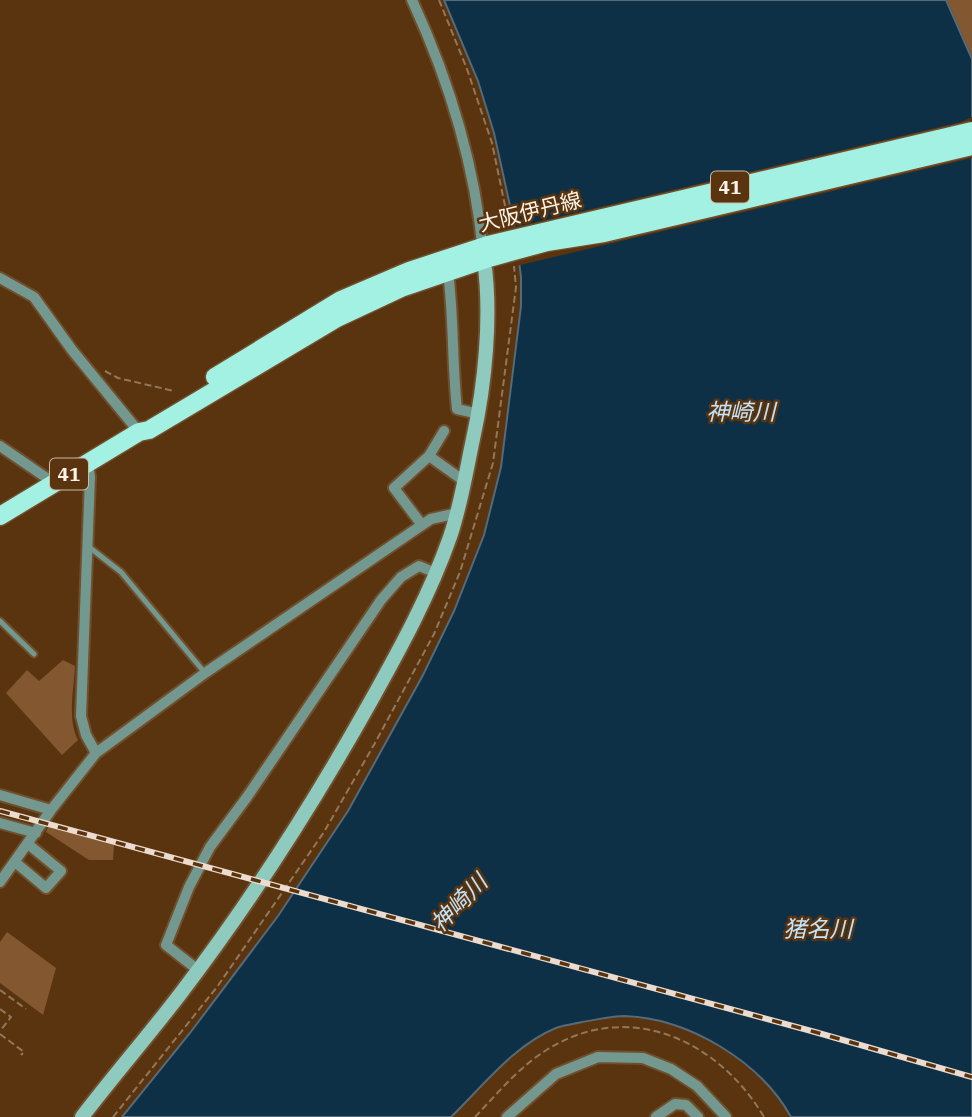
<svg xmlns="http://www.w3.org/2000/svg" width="972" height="1117" viewBox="0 0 972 1117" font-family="'IBM Plex Serif','Noto Sans JP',serif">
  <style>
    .green { fill: #835730 }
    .water { fill: #0e3046; stroke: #566a77; stroke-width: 2 }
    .pier { fill: #59340e }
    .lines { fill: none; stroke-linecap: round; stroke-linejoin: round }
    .lane-casing { stroke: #704f2d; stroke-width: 9 }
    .street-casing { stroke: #704f2d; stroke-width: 14 }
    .secondary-casing { stroke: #704f2d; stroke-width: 18 }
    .primary-casing { stroke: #704f2d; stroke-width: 21 }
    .path { stroke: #93775b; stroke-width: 2; stroke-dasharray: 7 3.5; stroke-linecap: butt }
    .lane { stroke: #739890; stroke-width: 5 }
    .street { stroke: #739890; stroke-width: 10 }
    .secondary { stroke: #8fcabf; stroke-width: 14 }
    .primary { stroke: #a3f1e2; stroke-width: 18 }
    .rail-casing { stroke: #ebdccf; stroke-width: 6 }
    .rail { stroke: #59340e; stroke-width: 3.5; stroke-dasharray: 10; stroke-linecap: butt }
    .primary-bridge-casing { stroke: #704f2d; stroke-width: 21; stroke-linecap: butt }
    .primary-bridge { stroke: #a3f1e2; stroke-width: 18 }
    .labels { text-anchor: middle; stroke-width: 5; stroke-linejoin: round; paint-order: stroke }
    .shield { fill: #59340e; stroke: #cdbaa7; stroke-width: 2 }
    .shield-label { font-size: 19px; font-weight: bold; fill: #fff3e9 }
    .street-label { font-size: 21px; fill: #fff3e9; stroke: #59340e }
    .water-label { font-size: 23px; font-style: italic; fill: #c3e4fd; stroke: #59340e }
  </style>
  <rect width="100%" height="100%" fill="#59340e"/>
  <!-- green -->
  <path class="green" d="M947,0h25v57z
    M63,660l12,6c-1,23 -8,53 3,74l-16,15 -56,-62 21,-23 12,11z
    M48,827l66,18 -1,15h-24l-43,-28z
    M7,932l49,36 -13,47 -43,-32v-41z"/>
  <!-- water -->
  <path class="water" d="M444,0h502l26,59v1058h-181c-31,-56 -103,-99 -167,-101 -13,0 -29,4 -42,6 -8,2 -18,3 -26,6 -42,17 -73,58 -105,89h-329l68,-84 88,-117 70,-105 75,-136 31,-64 30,-76 17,-68 20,-161v-29l-7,-53 -20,-91 -16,-52z"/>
  <!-- pier -->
  <path class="pier" d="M972,117v41l-456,108 -5,-38 450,-106z"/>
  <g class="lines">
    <defs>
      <path id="lane" d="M89,547l32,25 84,101
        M0,621l34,33"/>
      <path id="street" d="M412,0c36,78 63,166 71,252
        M448,272c6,46 4,91 9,137l22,5
        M0,278l34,19 38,53 67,82
        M0,446l54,37
        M429,456l35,25
        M88,463l2,14 -9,239 5,19 10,18
        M422,525l-28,-37 35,-32 15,-25
        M0,795l51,15
        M0,823l36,10
        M15,862l31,26 15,-17 -33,-27
        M0,882l51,-72 45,-57 109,-80 217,-148 9,-6 27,-6
        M198,970l-32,-25 23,-58 21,-40 37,-50 134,-197 20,-23 18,-11 17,7
        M507,1117l49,-43 42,-17 45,1 28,11 26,17 29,31
        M656,1117l19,-13 11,1 12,12"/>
      <path id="secondary" d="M82,1117c32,-42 67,-82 99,-124 71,-93 134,-192 191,-294 29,-52 58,-105 78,-162 11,-32 16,-65 23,-98 12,-54 19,-124 11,-179"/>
      <path id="primary" d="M215,377l126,-77 68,-29 79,-26
        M0,516l139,-84 10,-2 188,-112 64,-30 88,-30"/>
    </defs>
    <!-- lane casing -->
    <use href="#lane" class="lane-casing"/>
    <!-- street casing -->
    <use href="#street" class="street-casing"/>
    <!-- secondary casing -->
    <use href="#secondary" class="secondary-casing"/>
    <!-- primary casing -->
    <use href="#primary" class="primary-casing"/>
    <!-- path -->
    <path class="path" d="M439,0l28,69 25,74 17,82
      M105,371l13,7 56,13
      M0,990l26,19
      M0,1009l11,8 -11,14
      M0,1034l24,18 -3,3
      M113,1117l104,-130 107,-155 51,-89 59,-109 26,-62 33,-109 23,-176 -2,-21
      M475,1117c22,-23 43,-49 70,-66 81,-53 173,-12 219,66"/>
    <!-- lane -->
    <use href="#lane" class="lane"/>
    <!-- street -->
    <use href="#street" class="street"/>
    <!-- secondary -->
    <use href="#secondary" class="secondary"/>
    <!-- primary -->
    <use href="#primary" class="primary"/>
    <defs>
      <path id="rail" d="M0,811l815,221 157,45"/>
    </defs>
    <!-- rail casing -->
    <use href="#rail" class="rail-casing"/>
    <!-- rail -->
    <use href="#rail" class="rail"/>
    <defs>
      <path id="primary-bridge" d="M488,245l484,-114
        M489,258l58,-16 57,-9 368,-87"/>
    </defs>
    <!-- primary-bridge casing -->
    <use href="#primary-bridge" class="primary-bridge-casing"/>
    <!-- primary-bridge -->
    <use href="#primary-bridge" class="primary-bridge"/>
  </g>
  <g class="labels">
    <!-- shield labels -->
    <g class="shield">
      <rect x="711" y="171.5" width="38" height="31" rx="5"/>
      <rect x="50" y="458.5" width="38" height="31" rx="5"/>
    </g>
    <g class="shield-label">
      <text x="730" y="194">41</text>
      <text x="69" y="481">41</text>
    </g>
    <!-- street labels -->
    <g class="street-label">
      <text transform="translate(530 212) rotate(-14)" y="7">大阪伊丹線</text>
    </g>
    <!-- water labels -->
    <g class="water-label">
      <text x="741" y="420">神崎川</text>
      <text transform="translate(459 903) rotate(-46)" y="8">神崎川</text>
      <text x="818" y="937">猪名川</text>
    </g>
  </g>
</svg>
